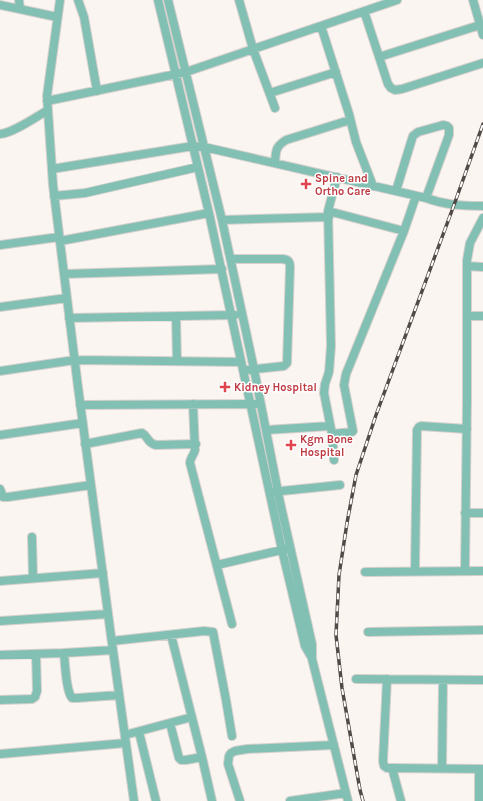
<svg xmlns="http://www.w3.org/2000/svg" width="483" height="801" viewBox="0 0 483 801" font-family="Karla,sans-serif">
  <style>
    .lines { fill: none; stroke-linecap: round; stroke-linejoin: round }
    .minor-casing { stroke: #d6d0cd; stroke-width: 10 }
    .minor { stroke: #82c0b4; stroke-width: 8 }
    .rail-casing { stroke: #524a46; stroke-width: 3.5 }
    .rail { stroke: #fff; stroke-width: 2; stroke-dasharray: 6; stroke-linecap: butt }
    .health-dot { fill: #e0444e; stroke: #fff; stroke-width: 1.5 }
    .labels { text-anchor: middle; stroke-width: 3; stroke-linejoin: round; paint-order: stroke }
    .health-label { font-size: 11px; font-weight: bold; fill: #be3a42; stroke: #fff; text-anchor: start }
  </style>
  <rect width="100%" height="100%" fill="#fbf5f2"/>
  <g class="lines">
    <defs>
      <path id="minor" d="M19,0l1,9
        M60,0l-13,96 6,89 25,202 33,249 23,165
        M78,0l6,17 13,74
        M158,0l51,213 73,337 23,96 7,12
        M168,0l54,220 32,149 26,133 32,142v15l36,142
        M239,0l14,49 22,59
        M473,0l10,35
        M0,5l57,12
        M364,11l24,73 3,4 4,2 7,-1 81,-26
        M321,26l28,88 7,28 17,44
        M379,57l101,-32
        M270,93l66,-21
        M47,101l139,-29 211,-72
        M0,134c13,-1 36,-17 48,-24
        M275,163c1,-12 0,-16 11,-23l64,-20
        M52,169l141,-23 11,1 222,51c19,7 36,8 57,8
        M396,191l15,-49 2,-6 5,-4 25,-7 4,1 2,2v7l-23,63
        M54,196l31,-3 113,-26
        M328,211l76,20
        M222,220l107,-3
        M60,241l149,-28
        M0,245l59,-8
        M231,259h52c6,1 7,3 7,8l-3,96 -3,3 -36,4
        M467,266l16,1
        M64,274l158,-5
        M0,307l67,-9
        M176,316l1,45
        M467,316h16
        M69,318l166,-3
        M0,371l75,-11 166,2
        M193,404l2,46c-1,5 -5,8 -5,13l42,161
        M80,405l175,-1
        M266,430l64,-4
        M332,434l20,-2 1,-1 -9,-46 2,-11 58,-143 12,-35
        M0,435l83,-12
        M85,444l57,-11c6,3 5,10 14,12l40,-1
        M334,460l-2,-26 -8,-41 1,-9 4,-12 2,-26 -3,-135 9,-34
        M0,489l3,8h5l83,-12
        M272,492l68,-7
        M465,513h18
        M32,537l1,41
        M217,565l69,-16
        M415,571l2,-141 2,-3 2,-1 46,3
        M465,571l2,-171v-140l3,-17 13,-25
        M365,572l118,-1
        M0,581l103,-8
        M0,621l108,-7
        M368,632l115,-2
        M171,635l31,122 10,44
        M112,641l92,-10 9,1 13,68 6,36
        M64,653c1,10 2,38 8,45h5l42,-3
        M0,655l64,-2 49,-3
        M356,679l127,1
        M387,679l-4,82 1,5 3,2h5l91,1
        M0,700l32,-1 3,-2 2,-6 -1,-37
        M170,723l9,35 2,2h5l16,-3
        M139,732l17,69
        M125,735l67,-18
        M0,754l126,-11
        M392,768l9,33
        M442,768l1,-88
        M240,801l-12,-37 1,-8 2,-3 4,-2 12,-2 87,-4
        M290,801l56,-8
        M479,801v-32"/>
    </defs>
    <!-- minor casing -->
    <use href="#minor" class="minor-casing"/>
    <!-- minor -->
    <use href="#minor" class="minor"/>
    <defs>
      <path id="rail" d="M363,801l-3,-11 -18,-102 -6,-53 3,-60 8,-52 9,-48 20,-60 78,-210 29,-81"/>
    </defs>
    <!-- rail casing -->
    <use href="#rail" class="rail-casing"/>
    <!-- rail -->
    <use href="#rail" class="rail"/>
  </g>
  <!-- markers -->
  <g class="health-dot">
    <path d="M304 178h4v4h4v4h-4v4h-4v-4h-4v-4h4z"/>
    <path d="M223 381h4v4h4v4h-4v4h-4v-4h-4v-4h4z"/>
    <path d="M289 439h4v4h4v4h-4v4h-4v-4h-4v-4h4z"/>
  </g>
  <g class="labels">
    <!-- health labels -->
    <g class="health-label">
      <text x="315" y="182">Spine and<tspan x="315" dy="13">Ortho Care</tspan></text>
      <text x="234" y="391">Kidney Hospital</text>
      <text x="300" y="443">Kgm Bone<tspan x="300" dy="13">Hospital</tspan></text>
    </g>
  </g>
</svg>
